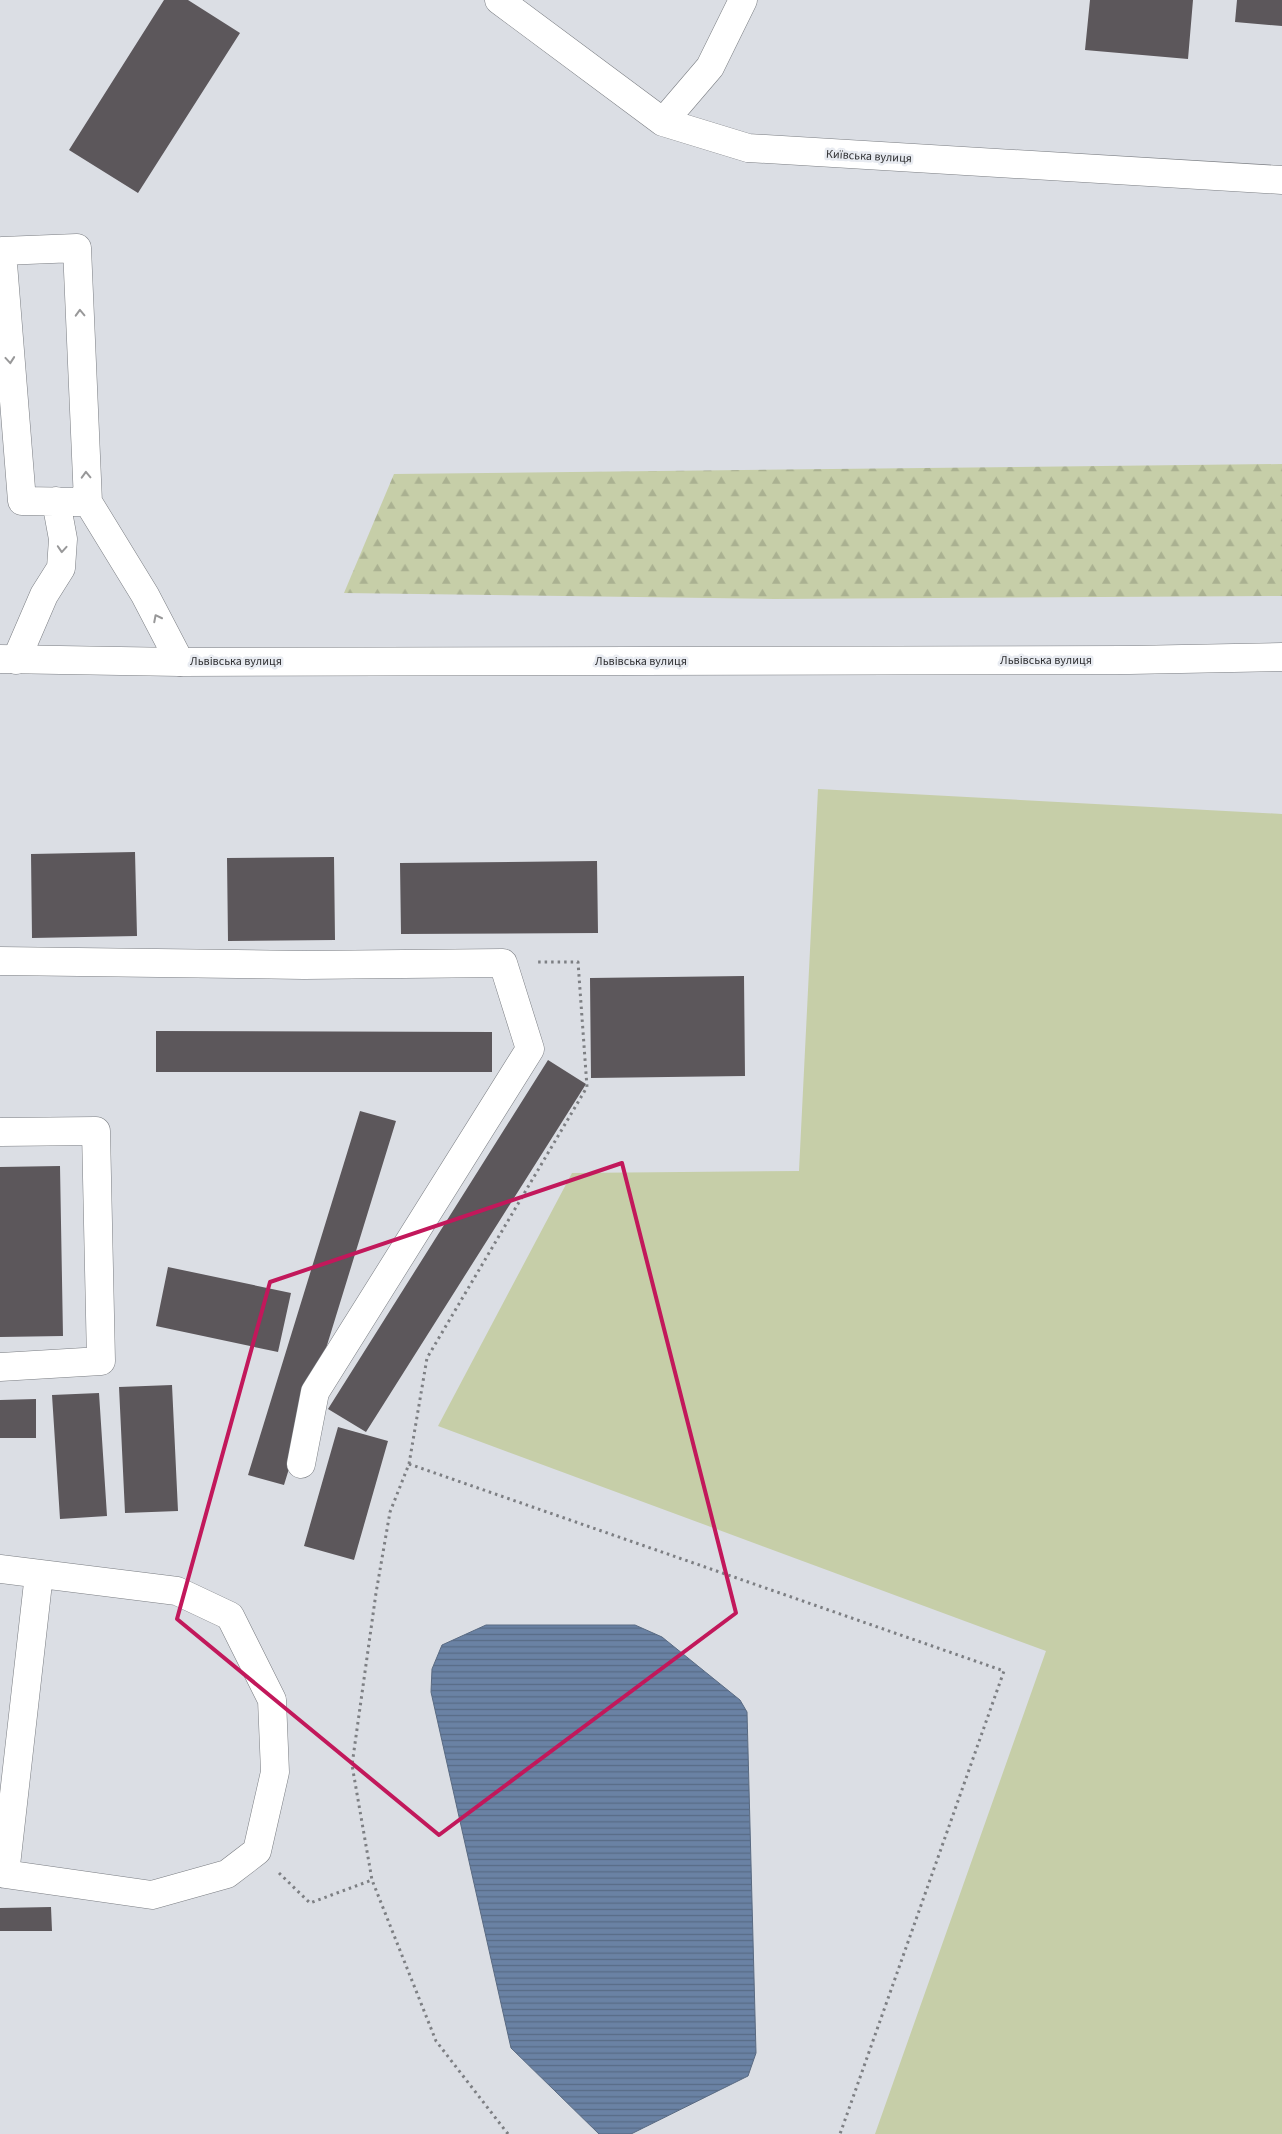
<svg xmlns="http://www.w3.org/2000/svg" width="1282" height="2134" viewBox="0 0 1282 2134" font-family="'Source Sans 3',sans-serif">
  <style>
    .forest { fill: url(#forest-firs) }
    .garden { fill: #c6cea8 }
    .water { fill: url(#water-rules); stroke: #596a82 }
    .building { fill: #5c575b }
    .lines { fill: none; stroke-linecap: round; stroke-linejoin: round }
    .minor-casing { stroke: #7a7d82; stroke-width: 29 }
    .highway-casing { stroke: #7a7d82; stroke-width: 29 }
    .path { stroke: #7d7f83; stroke-width: 3; stroke-dasharray: 2.5 4; stroke-linecap: butt }
    .minor { stroke: #fff; stroke-width: 28 }
    .highway { stroke: #fff; stroke-width: 28 }
    .oneway { stroke: #989899 }
    .marked { fill: none; stroke: #c2185b; stroke-width: 4; stroke-linejoin: round }
    .labels { text-anchor: middle; stroke-width: 5; stroke-linejoin: round; paint-order: stroke }
    .street-label { font-size: 12px; fill: #303133; stroke: #e8ebf1 }
  </style>
  <defs>
    <pattern id="forest-firs" width="22" height="20" patternUnits="userSpaceOnUse" patternTransform="scale(1.25)"><rect width="22" height="20" fill="#c6cea8"/><path d="M5 1l3.5 6h-7zM16 11l3.5 6h-7z" fill="#aab191"/></pattern>
    <pattern id="water-rules" width="6" height="5" patternUnits="userSpaceOnUse" patternTransform="scale(1.25)"><rect width="6" height="5" fill="#6a82a4"/><path d="M0 2.5h6" fill="none" stroke="#586b86"/></pattern>
  </defs>
  <rect width="100%" height="100%" fill="#dbdee4"/>
  <!-- forest -->
  <path class="forest" d="M1282,464v132l-508,3 -430,-6 50,-119z"/>
  <!-- garden -->
  <path class="garden" d="M818,789l464,25v1320h-407l171,-483 -608,-225 134,-253 227,-2z"/>
  <!-- water -->
  <path class="water" d="M486,1625h149l27,12 78,63 7,12 9,341 -8,23 -117,58h-32l-88,-86 -80,-356 1,-23 10,-24z"/>
  <!-- building -->
  <path class="building" d="M164,0h24l52,33 -102,160 -69,-43z
    M1090,0h103l-5,59 -103,-9z
    M1237,0h45v26l-47,-4z
    M135,852l2,84 -105,2 -1,-84z
    M334,857l1,83 -107,1 -1,-83z
    M597,861l1,72 -197,1 -1,-71z
    M744,976l1,100 -154,2 -1,-100z
    M156,1031l336,1v40h-336z
    M548,1060l38,24 -220,348 -38,-23z
    M360,1111l36,10 -112,364 -36,-10z
    M60,1166l3,170 -63,1v-170z
    M168,1267l123,26 -13,59 -122,-26z
    M172,1385l6,126 -53,2 -6,-126z
    M99,1393l8,123 -47,3 -8,-124z
    M36,1399v39h-36v-38z
    M338,1427l50,14 -34,119 -50,-14z
    M51,1907l1,24h-52v-23z"/>
  <g class="lines">
    <defs>
      <path id="minor" d="M499,0l164,122 85,26 534,32
        M663,122l47,-55 33,-67
        M88,502l-66,-1 -20,-250 75,-3 11,254 57,93 35,67
        M16,660l28,-65 17,-27 2,-29 -7,-38
        M0,961l304,4 199,-2 27,86 -215,343 -14,72
        M0,1132l96,-1 5,230 -101,6
        M0,1569l177,22 53,25 42,84 3,72 -18,79 -30,23 -75,21 -147,-21 34,-300"/>
      <path id="highway" d="M0,659l180,3 950,-2 152,-3"/>
    </defs>
    <!-- minor casing -->
    <use href="#minor" class="minor-casing"/>
    <!-- highway casing -->
    <use href="#highway" class="highway-casing"/>
    <!-- path -->
    <path class="path" d="M409,1464l595,207 -164,463
      M279,1873l31,30 62,-23
      M508,2134l-72,-93 -64,-161 -20,-115 24,-172 14,-81 19,-48 18,-106 160,-271 -9,-125h-42"/>
    <!-- minor -->
    <use href="#minor" class="minor"/>
    <!-- highway -->
    <use href="#highway" class="highway"/>
  </g>
  <!-- one-way arrows -->
  <defs><path id="oneway-chevron" d="M-2-3.5L2.5 0L-2 3.5" fill="none" stroke-width="1.6" stroke-linecap="round" stroke-linejoin="round" transform="scale(1.25)"/></defs>
  <g class="oneway">
    <use href="#oneway-chevron" transform="translate(80 313) rotate(-92)"/>
    <use href="#oneway-chevron" transform="translate(10 360) rotate(85)"/>
    <use href="#oneway-chevron" transform="translate(86 475) rotate(-92)"/>
    <use href="#oneway-chevron" transform="translate(62 549) rotate(94)"/>
    <use href="#oneway-chevron" transform="translate(157 618) rotate(-117)"/>
  </g>
  <!-- marked area -->
  <path class="marked" d="M622,1163l114,450 -297,222 -262,-216 93,-337z"/>
  <g class="labels">
    <!-- street labels -->
    <g class="street-label">
      <text transform="translate(869 156) rotate(3)" y="4">Київська вулиця</text>
      <text x="1046" y="664">Львівська вулиця</text>
      <text x="236" y="665">Львівська вулиця</text>
      <text x="641" y="665">Львівська вулиця</text>
    </g>
  </g>
</svg>
